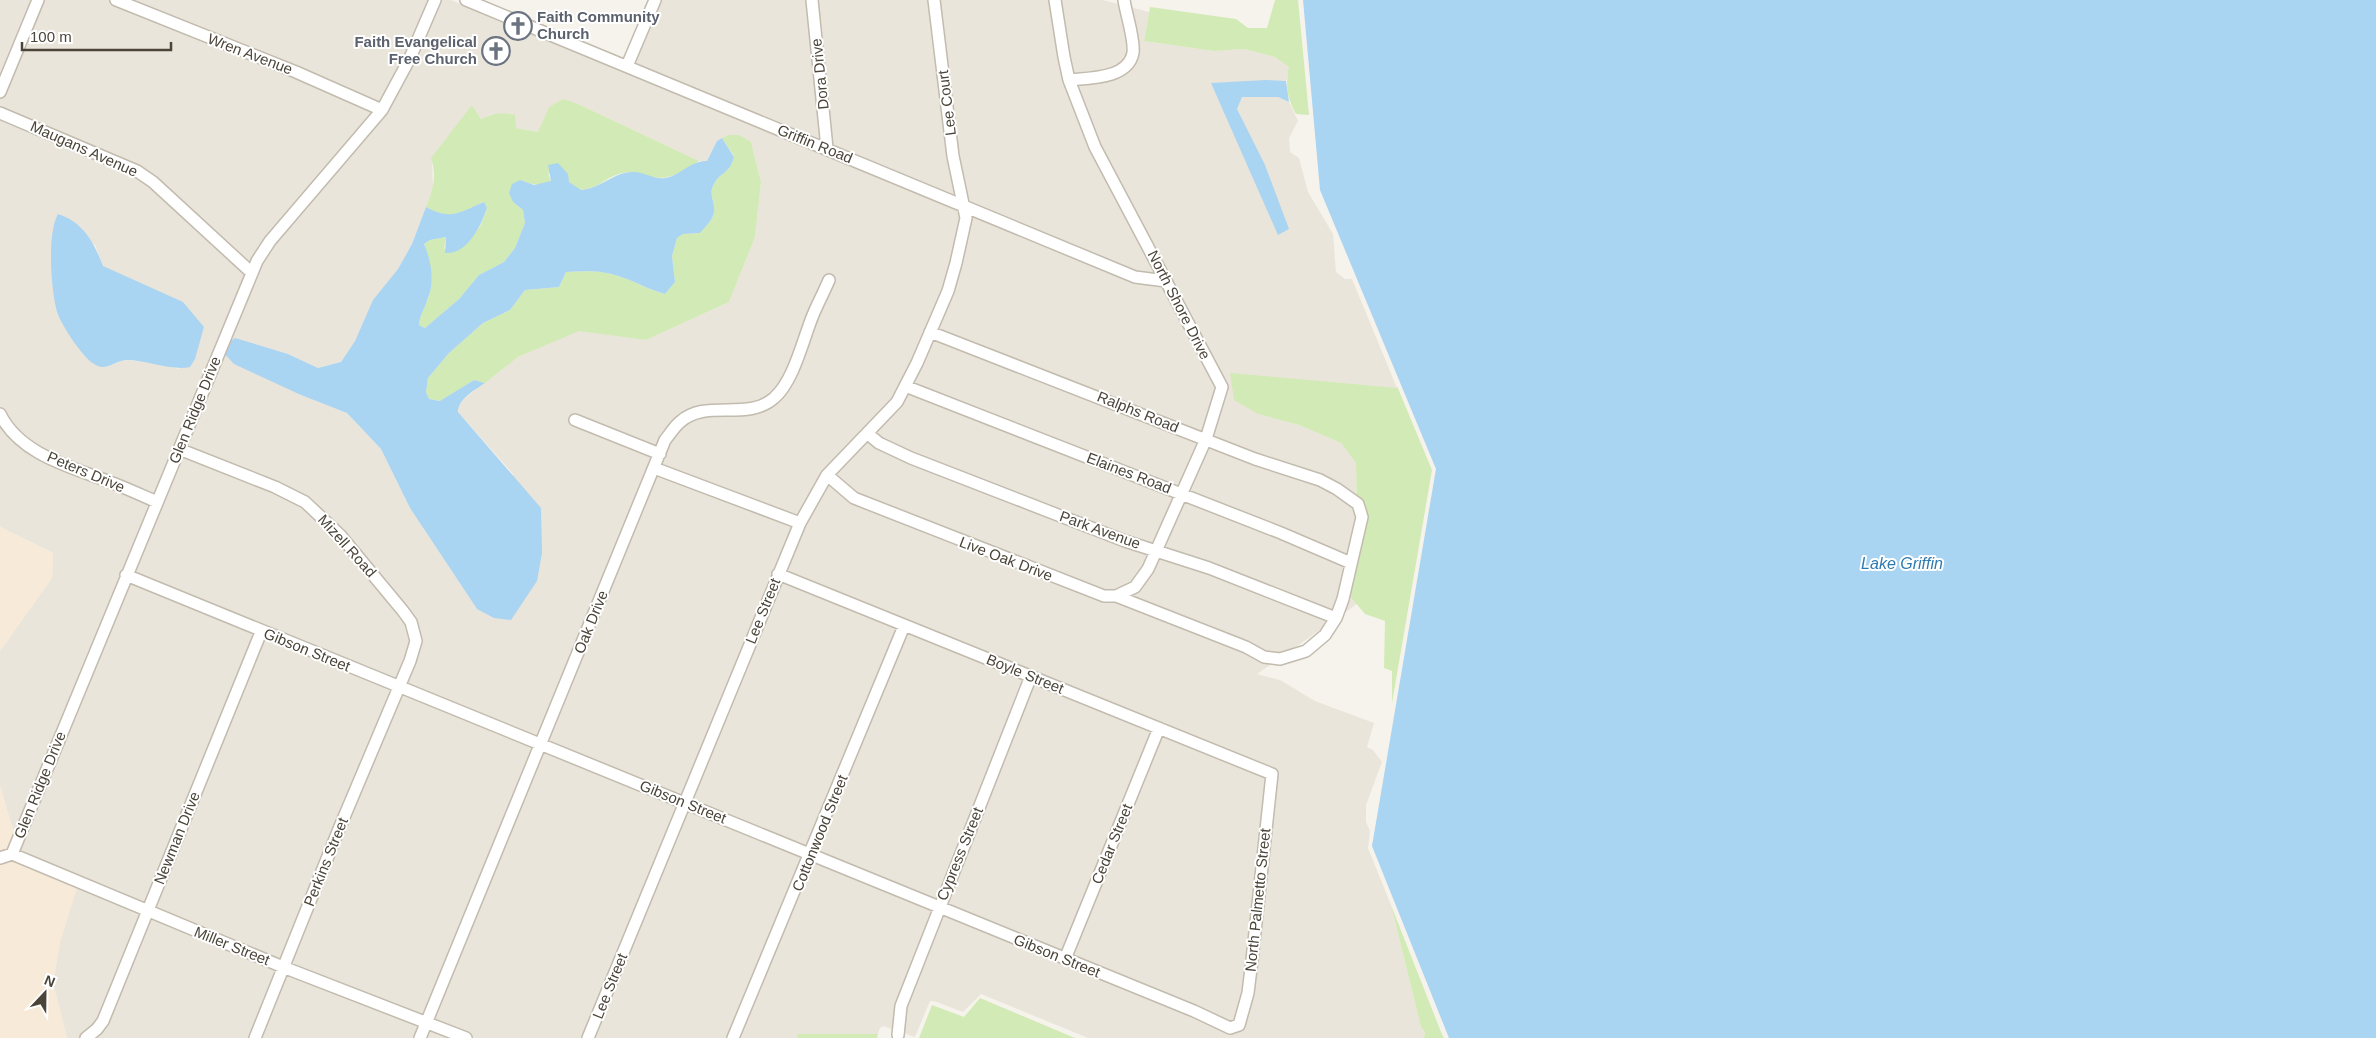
<svg xmlns="http://www.w3.org/2000/svg" width="2376" height="1038" viewBox="0 0 2376 1038" font-family="Helvetica,sans-serif">
  <style>
    .residential { fill: #eae5da; fill-rule: evenodd }
    .commercial { fill: #f7ead8 }
    .green { fill: #d2eab5 }
    .water { fill: #a9d4f2 }
    .lines { fill: none; stroke-linecap: round; stroke-linejoin: round }
    .minor-casing { stroke: #c2bbae; stroke-width: 14 }
    .minor { stroke: #fff; stroke-width: 11 }
    .labels { text-anchor: middle; stroke-width: 4; stroke-linejoin: round; paint-order: stroke }
    .worship-label { font-size: 15px; font-weight: bold; fill: #5b616d; stroke: #fff; text-anchor: start }
    .street-label { font-size: 15px; fill: #4b4439; stroke: #fff }
    .water-label { font-size: 16px; font-style: italic; fill: #2e7ab2; stroke: #fff }
  </style>
  <rect width="100%" height="100%" fill="#f6f3ec"/>
  <!-- residential -->
  <path class="residential" d="M0,0h451l507,211 3,5 -18,73 -30,71 -20,39 -70,73 -28,49 -213,517h-515l-14,-55 7,-40 -42,-96 -18,-61v-135l52,-73 1,-25 -53,-26zM563,100l15,4 121,57h8l10,-20 11,-6 23,7 10,40 -6,55 -26,65 -83,38 -67,-10 -61,27 -53,41 -7,9v5l55,62 -36,135 -67,-101 -29,-59 -34,-36 -46,-18 -29,-45 16,4 30,14 23,-6 14,-21 19,-41 24,-31 14,-25 21,-55 -1,-29 40,-55 9,14 11,-5 24,14 23,4 10,-25zM53,231l42,14 8,21 101,61 -4,12 -21,30 -20,-6 -35,-3 -18,7 -37,-35 -13,-23 -4,-44z
    M649,0h454l46,12 -5,29 70,10 30,-2 31,8 15,10 -4,14 -75,2 35,47 -9,-22 5,-11h36l11,5 9,19 -9,17 1,14 9,6 9,34 25,42 3,38 9,7h7l45,109 -139,26 41,11 42,18 15,20 1,53 -9,78 9,10 -100,70 23,6 35,21 59,22 -7,24 6,3 9,12 -16,43v17l4,9 -2,17 23,57 30,122 4,5 -1,6h-336l-107,-44 -18,18 -29,-11h-4l-15,36 -32,-11 -3,2 -2,6h-80l-1,4h-203l210,-513 27,-46 70,-73 70,-190 161,66 38,5 2,-11 -36,-5 -508,-211z"/>
  <!-- commercial -->
  <path class="commercial" d="M0,527l53,26 -1,25 -52,73z
    M0,786l18,61 60,38 -18,58 -7,40 14,55h-67z"/>
  <!-- green -->
  <path class="green" d="M1275,0h23l11,115 -13,-1c-9,-16 -11,-29 -7,-47l-14,-10 -31,-8 -30,2 -70,-10 6,-34 86,12 12,9h19z
    M563,99l15,5 121,57c-14,9 -29,20 -46,16 -13,-2 -21,-7 -34,-3 -16,5 -19,14 -39,16l-11,-8 -21,-9 3,8c-12,6 -19,4 -31,-1l-7,22 10,8 2,13 -10,25 -11,14 -25,13 -20,24 -34,29 -6,-3c1,-10 5,-17 9,-26 7,-18 2,-38 -4,-55l6,-4 16,-3 -2,12c27,-9 34,-12 43,-41l-4,-6c-22,11 -33,19 -57,5 7,-16 11,-32 5,-49l41,-53 9,14c12,-6 21,-7 34,-4l1,13 22,4 11,-25z
    M728,135h11l12,7 10,40 -6,55 -26,65 -83,38 -67,-9 -61,26 -33,26 -11,-3 -33,21 -12,-2 -3,-7 2,-14 21,-25 34,-30 27,-13 15,-20 34,-3 7,-15c19,-1 37,-2 55,5 16,5 27,13 44,17l10,-12 -3,-26 5,-18 6,-4 17,-1c6,-7 16,-15 14,-26 -1,-9 -5,-15 0,-23 7,-13 15,-9 20,-28l-12,-18z
    M1230,373l167,15v-2l35,84 -40,233v-32l-8,-3 1,-47 -20,-7 -17,-20 9,-78 -1,-53 -15,-20 -42,-18 -41,-11 -24,-14z
    M1391,905l50,127 3,6h-20l1,-6 -4,-5z
    M980,998l95,40h-156l13,-33 32,12z
    M798,1034h80l-1,4h-80z"/>
  <!-- water -->
  <path class="water" d="M1303,0h1073v1038h-927l-77,-192 64,-377 -116,-279z
    M1266,80l20,1 3,21 -11,-5h-36l-5,12 28,56 24,64 -11,6 -67,-152z
    M722,138l12,19c-5,18 -13,14 -20,27 -5,8 -1,14 0,23 2,11 -8,19 -14,26l-17,1 -6,4 -5,18 3,26 -10,12c-16,-4 -28,-12 -44,-17 -18,-7 -36,-6 -55,-5l-7,15 -34,3 -15,20 -27,13 -34,30 -21,25 -2,14 3,7 11,2 34,-21 11,3c-10,7 -27,16 -27,29l83,96 1,45 -5,28 -26,39 -17,-2 -17,-9 -67,-101 -29,-59 -34,-36 -46,-18 -67,-31 -14,-15 15,-11 53,16 30,14 23,-6 14,-21 18,-41 25,-31 14,-25 14,-37c25,14 34,5 58,-5l3,6c-6,18 -20,47 -42,45l1,-16 -16,3 -6,4c7,16 11,38 4,54 -3,10 -8,16 -9,27l6,3 34,-29 20,-24 25,-13 11,-14 10,-25 -2,-13 -10,-8 -4,-9 3,-9 8,-4 14,5 17,-4 -3,-16 10,-2 10,11 1,8 12,8c21,-2 34,-19 53,-18 11,0 20,8 31,6 15,-2 26,-18 42,-17l10,-20z
    M58,214c25,8 36,28 45,52l80,36 21,25 -9,32 -5,8c-18,4 -43,-7 -64,-7 -12,1 -20,12 -32,4 -11,-6 -36,-43 -38,-56 -5,-22 -9,-75 2,-94z"/>
  <g class="lines">
    <defs>
      <path id="minor" d="M116,0l180,72 86,38
        M466,0l669,277 31,4
        M812,0l15,148
        M1055,0l9,57 5,23 26,67 127,240 -16,52 -58,130 -13,18 -19,9
        M627,66l28,-66
        M1069,80c20,-2 59,-1 64,-27 2,-13 -7,-39 -9,-53
        M0,92l38,-92
        M0,113l137,58 16,11 99,91
        M905,386l376,147 70,30
        M0,414c20,41 72,53 110,68 16,6 31,13 47,20
        M575,420l85,34
        M868,434l11,9 32,15 214,83 84,27 127,50
        M179,449l96,38 30,15 35,33 63,76 8,11 5,19 -6,20 -71,168 -84,209
        M654,468l146,55
        M827,475l27,23 250,98h12l130,51 18,10 16,2 26,-8 19,-16 11,-17 7,-19 19,-82 -4,-13 -21,-15 -17,-9 -65,-21 -325,-127
        M126,575l1068,436 36,17 9,-3 9,-32 4,-33 20,-186 -494,-200
        M12,854l245,-593 13,-20 112,-131 28,-52 25,-58
        M0,858l12,-4 271,113 183,71
        M1065,959l94,-231
        M898,1035l3,-29 130,-330
        M86,1038l11,-9 6,-8 158,-389
        M420,1038l245,-598c5,-6 9,-13 15,-18 26,-24 67,0 94,-24 20,-17 29,-59 39,-83 5,-12 11,-23 16,-35
        M588,1038l212,-515 27,-48 70,-73 20,-39 31,-72 8,-28 10,-45 -13,-62 -19,-156
        M733,1038l171,-412"/>
    </defs>
    <!-- minor casing -->
    <use href="#minor" class="minor-casing"/>
    <!-- minor -->
    <use href="#minor" class="minor"/>
  </g>
  <!-- icons -->
  <defs>
    <symbol id="church-ring" viewBox="-11 -11 22 22"><circle r="9.5" fill="#fff" stroke="#6b7280" stroke-width="1.5"/><path d="M-1.2-6h2.4v3.5h3.3v2.4h-3.3V6h-2.4V-.1h-3.3v-2.4h3.3Z" fill="#6b7280"/></symbol>
  </defs>
  <g fill-rule="evenodd">
    <use href="#church-ring" x="502" y="10" width="32" height="32"/>
    <use href="#church-ring" x="480" y="35" width="32" height="32"/>
  </g>
  <g class="labels">
    <!-- worship labels -->
    <g class="worship-label">
      <text x="537" y="22">Faith Community<tspan x="537" dy="17">Church</tspan></text>
      <text x="477" y="47" text-anchor="end">Faith Evangelical<tspan x="477" dy="17">Free Church</tspan></text>
    </g>
    <!-- street labels -->
    <g class="street-label">
      <text transform="translate(250 54) rotate(21)" y="5">Wren Avenue</text>
      <text transform="translate(820 74) rotate(-96)" y="5">Dora Drive</text>
      <text transform="translate(947 103) rotate(-97)" y="5">Lee Court</text>
      <text transform="translate(815 144) rotate(22)" y="5">Griffin Road</text>
      <text transform="translate(84 149) rotate(24)" y="5">Maugans Avenue</text>
      <text transform="translate(1179 305) rotate(63)" y="5">North Shore Drive</text>
      <text transform="translate(195 410) rotate(-68)" y="5">Glen Ridge Drive</text>
      <text transform="translate(1138 412) rotate(22)" y="5">Ralphs Road</text>
      <text transform="translate(86 472) rotate(23)" y="5">Peters Drive</text>
      <text transform="translate(1129 473) rotate(21)" y="5">Elaines Road</text>
      <text transform="translate(1100 530) rotate(20)" y="5">Park Avenue</text>
      <text transform="translate(347 546) rotate(48)" y="5">Mizell Road</text>
      <text transform="translate(1006 559) rotate(21)" y="5">Live Oak Drive</text>
      <text transform="translate(763 611) rotate(-68)" y="5">Lee Street</text>
      <text transform="translate(591 622) rotate(-68)" y="5">Oak Drive</text>
      <text transform="translate(307 650) rotate(22)" y="5">Gibson Street</text>
      <text transform="translate(1025 674) rotate(22)" y="5">Boyle Street</text>
      <text transform="translate(40 785) rotate(-68)" y="5">Glen Ridge Drive</text>
      <text transform="translate(683 802) rotate(22)" y="5">Gibson Street</text>
      <text transform="translate(820 833) rotate(-68)" y="5">Cottonwood Street</text>
      <text transform="translate(177 838) rotate(-68)" y="5">Newman Drive</text>
      <text transform="translate(1112 844) rotate(-68)" y="5">Cedar Street</text>
      <text transform="translate(960 854) rotate(-68)" y="5">Cypress Street</text>
      <text transform="translate(326 862) rotate(-68)" y="5">Perkins Street</text>
      <text transform="translate(1258 900) rotate(-84)" y="5">North Palmetto Street</text>
      <text transform="translate(232 946) rotate(22)" y="5">Miller Street</text>
      <text transform="translate(1057 956) rotate(22)" y="5">Gibson Street</text>
      <text transform="translate(610 986) rotate(-68)" y="5">Lee Street</text>
    </g>
    <!-- water labels -->
    <g class="water-label">
      <text x="1902" y="569">Lake Griffin</text>
    </g>
  </g>
  <!-- north arrow -->
  <g transform="translate(45 993) rotate(22)" stroke="#ffffff" stroke-width="4" paint-order="stroke">
  <path d="M0-4L9 19L0 12L-9 19Z" fill="#4b4439"/>
  <text y="-8" font-size="14" font-weight="bold" text-anchor="middle" fill="#4b4439">N</text>
  </g>
  <!-- scale -->
  <path d="M22 42v8h149v-8" fill="none" stroke="#4b4439" stroke-width="2.5"/>
  <text x="30" y="42" font-size="15" fill="#4b4439" stroke="#ffffff" stroke-width="4" paint-order="stroke">100 m</text>
</svg>
